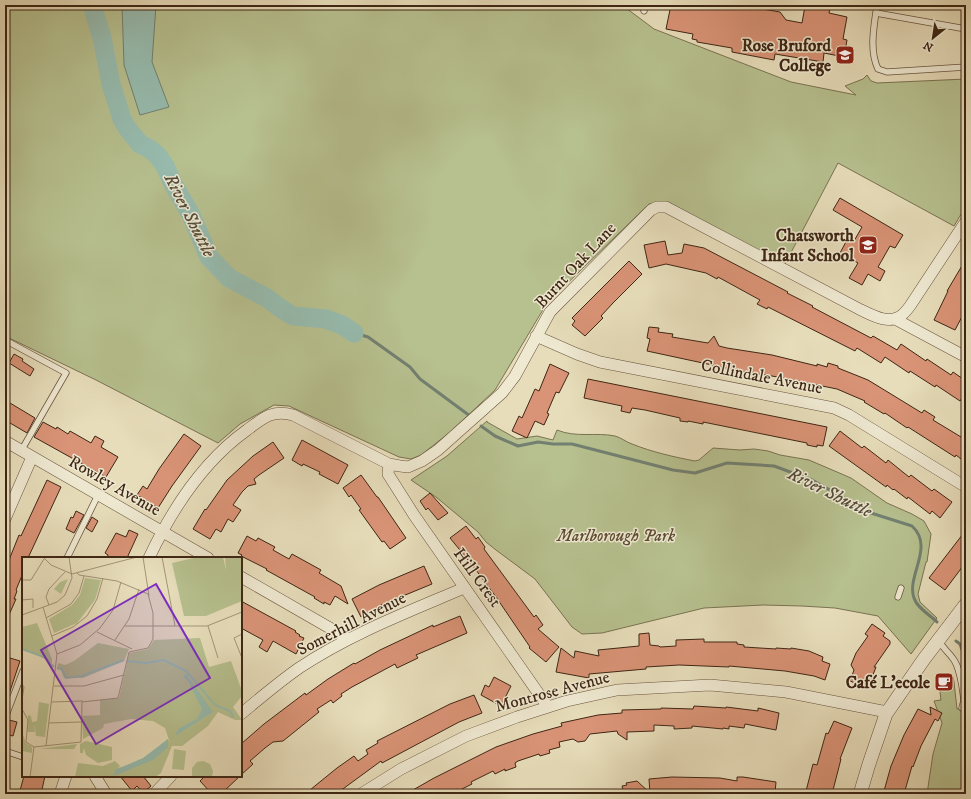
<svg xmlns="http://www.w3.org/2000/svg" width="971" height="799" viewBox="0 0 971 799" font-family="'IM FELL DW Pica',serif">
  <style>
    .green { fill: #b7c08f; stroke: #7a7352 }
    .water { fill: #97bcaf; stroke: #738071 }
    .lines { fill: none; stroke-linecap: round; stroke-linejoin: round }
    .stream { stroke: #738071; stroke-width: 3 }
    .river { stroke: #97bcaf; stroke-width: 19 }
    .building { fill: #d99376; stroke: #3e2614 }
    .service-casing { stroke: #68543e; stroke-width: 7 }
    .minor-casing { stroke: #68543e; stroke-width: 12 }
    .tertiary-casing { stroke: #68543e; stroke-width: 14 }
    .service { stroke: #efe9d2; stroke-width: 5.5 }
    .minor { stroke: #efe9d2; stroke-width: 11 }
    .tertiary { stroke: #efe9d2; stroke-width: 13 }
    .labels { text-anchor: middle; stroke-width: 3; stroke-linejoin: round; paint-order: stroke }
    .poi-label { font-size: 17px; font-weight: bold; fill: #3e2614; stroke: #efe9d2; text-anchor: end }
    .street-label { font-size: 17px; fill: #3e2614; stroke: #efe9d2 }
    .park-label { font-size: 17px; font-style: italic; fill: #5c4c33; stroke: #efe9d2 }
    .water-label { font-size: 18px; font-style: italic; fill: #544c3b; stroke: #efe9d2 }
    .inset-river { fill: none; stroke: #97bcaf; stroke-width: 2 }
    .inset-road { fill: none; stroke: #a39478; stroke-width: 1 }
    .view { fill: #7b2cbf; fill-opacity: 0.15; stroke: #7b2cbf; stroke-width: 2 }
    .inset-edge { fill: none; stroke: #3e2614; stroke-width: 2 }
  </style>
  <rect width="100%" height="100%" fill="#e7ddba"/>
  <filter id="stains"><feTurbulence type="fractalNoise" baseFrequency=".005" numOctaves="4"/><feColorMatrix values="0 0 0 0 .2 0 0 0 0 .09 0 0 0 0 .02 0 0 0 .5 -.17"/></filter>
  <radialGradient id="worn" r=".72"><stop offset=".6" stop-color="#630" stop-opacity="0"/><stop offset="1" stop-color="#630" stop-opacity=".3"/></radialGradient>
  <!-- green -->
  <path class="green" d="M5,5h617l32,24 137,53 65,13 -11,-9 18,-7 4,-4 4,6 6,2 89,-4v127l-12,20 -116,-63 -53,101 -121,-62 -15,2 -102,99 -52,87 -46,43 -28,22 -10,4 -12,-2 -110,-51 -15,-1 -34,19 -22,19 -122,-63 -91,-44z
    M487,421v1l30,17 20,-3 16,4 4,-10c19,8 39,2 58,6 7,2 11,6 17,8 20,8 42,13 63,17l4,-1 14,-12 27,2 14,-1 14,2 12,4 29,5 42,18 36,25 25,11 12,7 7,13 -4,28h-1l-8,32 2,8 17,16 -26,36 -33,-38 -43,-8 -33,-2 -39,-1 -59,3 -102,25 -20,1 -10,-7 -37,-48 -39,-29 -10,-8 -8,-10 -42,-35 -25,-17 36,-24z
    M953,677l1,5 3,27 9,-1v86h-39l6,-40 9,-31 -8,-22 7,-1 -1,-8z"/>
  <!-- water -->
  <path class="water" d="M122,5h34l-4,57 17,45 -29,8 -16,-50z"/>
  <g class="lines">
    <!-- stream -->
    <path class="stream" d="M354,333l14,4 42,30 10,12 50,37
      M481,426l14,10 23,10 20,-4 15,2h19l101,26 22,3 32,-10 47,3 38,14 59,33 41,13c23,21 -6,50 2,72 3,10 16,17 23,24
      M956,641l4,3 6,17"/>
    <!-- river -->
    <path class="river" d="M92,5l10,33 9,46 11,35 5,9 13,16 10,5 8,7 7,10 8,18 18,31 18,42 20,21 38,20 13,10 13,8 33,3 16,6 12,8"/>
  </g>
  <!-- building -->
  <path class="building" d="M671,5h36l26,4 6,-4 41,7 6,8 16,3 3,-17 11,2 1,-3h14l-2,8 18,4 -4,22 4,1 -3,17 -20,-4 -1,9 -48,-8 -1,6 -42,-8v-4l-35,-6v-2l-5,-1 1,-5 -27,-5z
    M840,198l63,37 -8,13 -5,-2 -12,21 7,4 -5,10 -12,-7 -6,11 -13,-7 9,-15 -18,-10 8,-15 6,3 8,-14 -29,-17z
    M665,241l3,14 14,-2 2,-9 20,4 84,44 -1,1 26,13 -1,1 59,31 2,-2 24,14 4,-6 25,17 1,-2 24,16 2,-3 13,9v11l-6,9 -24,-16 -1,2 -25,-16 -1,2 -24,-16 -4,6 -24,-15 -2,3 -87,-44 -1,2 -10,-5 3,-4 -42,-23 -1,2 -11,-6 -40,-9 -17,4 -5,-23z
    M966,259v50l-11,21 -21,-10 14,-29h-1z
    M629,261l13,13 -29,29 -12,13 2,2 -18,18 -13,-11 3,-4 -3,-3z
    M649,327l10,1 -1,4 15,2 -1,3 36,6 6,-7 5,10 8,2 45,7 45,11v-2l10,3 1,-4 10,3v2l30,12 54,33 2,-3 11,7 -2,3 33,20v23l-10,-8 -1,2 -47,-30 -1,1 -22,-15 -1,1 -20,-12 1,-1 -28,-12 -59,-12 -38,-6 -93,-20 3,-12 -3,-1z
    M14,354l9,5 -1,2 12,8 -4,7 -21,-13z
    M550,364l19,9 -10,20 -3,-1 -9,21 2,1 -5,11 -9,-4 -8,17 -15,-7 7,-15 3,2 13,-29 4,2z
    M588,379l239,48 -4,19 -6,-1v2l-10,-2v-2l-104,-21v2l-15,-3v1l-8,-1v-3l-35,-8 -13,-2 -2,5 -9,-2 1,-5 -38,-8z
    M5,400l30,18 -8,15 -22,-13z
    M43,422l13,7 1,-2 11,7 2,-3 21,12 4,-7 9,5 -3,6 17,10 -12,20 -72,-40z
    M840,431l22,17 2,-2 22,17 2,-3 21,17 2,-2 21,16 2,-2 18,13 -12,16 -8,-7 -2,3 -22,-17 -1,2 -13,-10 -1,1 -6,-5 -1,2 -57,-41z
    M184,434l17,12 -29,40 -14,22 -21,-13 6,-9 4,3 12,-20z
    M302,440l46,25 -10,19 -19,-10 1,-2 -17,-8 -1,2 -10,-6z
    M273,442l11,16 -25,17 -5,4 2,5 -8,2 -6,6 -9,13 8,5 -8,12 -5,-3 -7,13 -5,-3 -6,10 -17,-10 12,-20 1,1 21,-30 26,-24z
    M361,475l16,22h1l28,41 -16,11 -6,-8 -2,1 -23,-32 2,-1 -10,-14 -2,2 -6,-9z
    M47,480l14,7 -33,71h-5v15l-7,17 1,1 -3,8h2l-11,25v-60l2,1 12,-30 2,1z
    M430,493l18,20 -10,7 -10,-12 -2,2 -6,-9z
    M76,511l8,4 -10,18 -8,-4 5,-12 2,1z
    M92,517l6,4 -6,11 -6,-4z
    M466,526l10,13 2,-2 7,10 -1,2 50,68 2,-2 7,10 -5,4 21,18 -13,15 -17,-14 1,-1 -34,-50 -23,-31 -23,-28z
    M129,530l9,4 -11,24h-20l1,-3 -3,-2 11,-20 10,4z
    M966,530v32l-21,28 -16,-12z
    M247,536l9,5 2,-3 17,9 -2,3 16,9 3,-5 29,16 -2,3 22,13 7,18 -13,-8 -5,9 -6,-3v2l-10,-6 1,-1 -49,-27 1,-1 -26,-13 1,-1 -4,-2z
    M424,566l8,18 -51,21v1l-20,11 -9,-18 27,-14z
    M241,601l55,30 -1,1 5,3 -1,1 5,2 -8,16 -23,-13 -6,11 -8,-5 4,-7 -22,-12z
    M460,616l7,17 -51,22 2,3 -21,10 -2,-4 -43,23 -11,7 1,2 -9,7 -2,-3 -14,9 2,3 -31,25 -5,4 -10,1 -8,6 -15,13 3,3 -12,11v-31l23,-20 41,-31 1,2 22,-16 26,-16 1,1 25,-14 53,-25v2z
    M872,624l13,9 -2,3 7,5v3l-16,23h2l-8,21 -18,-7 4,-11 -3,-5 5,-12 12,-17 -3,-2z
    M649,633l1,12 9,1 1,1 16,-1v-6l28,-1v3h33v2l7,1v2l32,2v-1l15,1v-1l18,3 14,6 -1,4 8,3 -5,16 -11,-4 -29,-5 -56,-5v1l-50,-2 -33,2v2l-57,5v4l-33,-6 5,-24 13,10 1,-7 24,5 -1,-6 41,-4v-12z
    M10,658l10,3 -14,42h-1v-34l2,1z
    M494,677l17,9 -10,20 -20,-11 4,-10 4,2z
    M474,695l8,18 -23,9 -77,41 -1,-2 -45,33h-31l32,-26 17,-12 4,5 10,-7 -2,-4 12,-7 -1,-2 73,-37z
    M694,706l32,2v-1l32,4v-3l21,5 -3,17 -31,-6 -1,4 -15,-2v3l-6,-1v1l-31,-3v2l-18,1v-3l-20,-1v6l-27,1v8l-9,-6 -1,-3 -27,3 -5,7 -7,1 -5,-3 -14,3 1,5 -11,3 1,3 -10,3 -1,-2 -21,7 -3,2 1,4 -11,4v-2l-10,5 -2,-3 -22,11 1,2 -14,7 -1,-2 -10,5h-41l28,-16 62,-31 37,-13 29,-8 -1,-3 37,-8 24,-2v-3l39,-1v-1l32,1z
    M930,707l12,6 -4,8 -3,-2 -14,27 -8,21 -1,-1 -8,28h-9l-11,-3 7,-25 13,-31 14,-26 13,6z
    M9,720l8,2 -4,14 -8,-2z
    M834,721l18,7 -12,31h1l-9,35h-25l1,-3h-2l7,-27 4,1 9,-32 2,1z
    M24,776h21l-4,18h-22z
    M120,776h23l8,10 -8,7 -6,-7 -5,5z
    M205,776h35l-19,18h-9l-12,-13z
    M672,777l48,1 17,3v-4h6l33,5 -1,11h-4v1h-147l-2,-8 5,-1 -1,-2 11,-2 13,12 -1,-14z"/>
  <g class="lines">
    <defs>
      <path id="service" d="M642,5l2,6
        M877,5c-3,21 -8,45 1,64l9,3 79,-5
        M876,13l90,16
        M5,340l61,33 -45,78
        M67,558l31,-63
        M898,597l3,-9
        M939,640c3,8 10,12 15,20 7,11 8,27 10,40h2
        M962,708l2,-8
        M5,718l18,-47
        M5,751l18,6"/>
      <path id="minor" d="M895,319l71,38
        M536,336l41,18 23,8 234,46 15,7 117,72
        M5,441l203,117
        M389,464l-1,10 26,41 134,192
        M5,519l27,-62
        M149,558c23,-49 53,-96 98,-128 16,-12 26,-21 46,-15l96,49 11,2 8,1 14,-6 16,-11 64,-57 13,-17 35,-64 101,-102 6,-3h9l195,103c11,5 26,14 38,7 4,-2 8,-7 11,-11l56,-85
        M241,577l108,62
        M241,714c19,-16 38,-32 58,-46 51,-34 109,-56 165,-80
        M95,776l11,18
        M60,794l6,-18
        M154,794l17,-18
        M361,794l40,-25 65,-33 51,-19 50,-16 50,-11 93,-5 76,7 101,20"/>
      <path id="tertiary" d="M860,794l9,-30 17,-50 38,-55 42,-55"/>
    </defs>
    <!-- service casing -->
    <use href="#service" class="service-casing"/>
    <!-- minor casing -->
    <use href="#minor" class="minor-casing"/>
    <!-- tertiary casing -->
    <use href="#tertiary" class="tertiary-casing"/>
    <!-- service -->
    <use href="#service" class="service"/>
    <!-- minor -->
    <use href="#minor" class="minor"/>
    <!-- tertiary -->
    <use href="#tertiary" class="tertiary"/>
  </g>
  <!-- icons -->
  <defs>
    <symbol id="university-square" viewBox="-11 -11 22 22"><rect x="-9" y="-9" width="18" height="18" rx="4" fill="#8f2418" stroke="#efe9d2"/><path d="M0-5L7-2L0 1L-7-2ZM-4 1L0 2.5L4 1V4Q0 6-4 4Z" fill="#fff"/></symbol>
    <symbol id="school-square" viewBox="-11 -11 22 22"><rect x="-9" y="-9" width="18" height="18" rx="4" fill="#8f2418" stroke="#efe9d2"/><path d="M0-5L7-2L0 1L-7-2ZM-4 1L0 2.5L4 1V4Q0 6-4 4Z" fill="#fff"/></symbol>
    <symbol id="cafe-square" viewBox="-11 -11 22 22"><rect x="-9" y="-9" width="18" height="18" rx="4" fill="#8f2418" stroke="#efe9d2"/><path d="M-5.5-4.5H6V0H3Q3 3.5 0 3.5H-2.5Q-5.5 3.5-5.5 0ZM3-3.2v2h1.7v-2ZM-6 4.5H4V6H-6Z" fill="#fff"/></symbol>
  </defs>
  <g fill-rule="evenodd">
    <use href="#university-square" x="834" y="44" width="22" height="22"/>
    <use href="#school-square" x="857" y="234" width="22" height="22"/>
    <use href="#cafe-square" x="933" y="671" width="22" height="22"/>
  </g>
  <g class="labels">
    <!-- poi labels -->
    <g class="poi-label">
      <text x="831" y="51">Rose Bruford<tspan x="831" dy="20">College</tspan></text>
      <text x="854" y="241">Chatsworth<tspan x="854" dy="20">Infant School</tspan></text>
      <text x="930" y="688">Café L'ecole</text>
    </g>
    <!-- street labels -->
    <g class="street-label">
      <text transform="translate(575 265) rotate(-47)" y="6">Burnt Oak Lane</text>
      <text transform="translate(762 376) rotate(11)" y="6">Collindale Avenue</text>
      <text transform="translate(115 485) rotate(30)" y="6">Rowley Avenue</text>
      <text transform="translate(478 577) rotate(54)" y="6">Hill Crest</text>
      <text transform="translate(351 623) rotate(-27)" y="6">Somerhill Avenue</text>
      <text transform="translate(552 691) rotate(-15)" y="6">Montrose Avenue</text>
    </g>
    <!-- park labels -->
    <g class="park-label">
      <text x="616" y="541">Marlborough Park</text>
    </g>
    <!-- water labels -->
    <g class="water-label">
      <text transform="translate(190 215) rotate(63)" y="6">River Shuttle</text>
      <text transform="translate(830 492) rotate(26)" y="6">River Shuttle</text>
    </g>
  </g>
  <!-- overview -->
  <g transform="translate(22 557)">
    <rect width="220" height="220" fill="#e7ddba"/>
    <path d="M176,0h25l3,13 -1,-13h17v44l-36,15h-22l-12,-53zM63,21l16,2 -6,20 -18,23 -23,10 -5,-14 23,-14 8,-10zM46,22l-7,15 -7,-5 6,-7zM15,66l15,36v4l-24,-13h-6v-23zM178,81l9,29 22,-6 11,30v5l-9,11 9,13h-7l-17,-8 -10,14 -26,20h-10l-11,27 -6,4h-80l3,-14 25,3 12,-5 5,5 -2,2 22,-5 28,-24 2,4 -5,-15 -12,-7 -22,-2 -27,5 -1,4 -20,11 -1,-23 18,-1v-15l19,-2 10,-45 19,-4 6,-9zM76,86l31,6 -5,12 -41,17h-19l-3,-8 -4,-1 1,-6 7,2 9,-4zM17,145l10,2 -4,33 -9,-1 -1,-8 -1,-4 1,8h-8l1,-17 3,1 1,6 5,-1zM0,175l4,11 6,4v6l-10,-2zM64,184l26,6v13l-14,3 -12,-8 -2,-7 -1,5h-3v-9zM55,187l-3,5h-35l8,-1zM152,192l12,2 -2,19 -12,-1zM175,205l6,-1 7,3 3,7 -1,6h-20v-9z" fill="#b7c08f"/>
    <path d="M164,117l27,38 -38,24 3,-7 19,-10 5,-10 -14,-28 -5,-5zM146,182v8l-15,13 -39,16 1,-6 28,-12z" fill="#97bcaf"/>
    <path class="inset-river" d="M0,92l22,8 10,10M105,104l19,2M124,106l18,-3 22,11 29,34 15,6 3,5 -2,1M35,111l5,1 4,9 16,-2 42,-16"/>
    <path class="inset-road" d="M21,0l8,8 21,9 65,-17M121,0l6,39M140,0l13,69M0,23h9l13,-21M0,43l11,-1v9M27,48l-3,-8 3,-8 16,-17M21,50l14,47 -11,92M0,58l35,-13 8,-7 7,-17 -3,-21M24,61l25,-14 8,-11 5,-17M103,69h82l35,-14M186,69l10,32M75,75l35,17M220,77l-8,4 8,20M30,79l21,-9 14,-11 10,-17 6,-21M93,83l14,-21 10,-30M35,97l23,-9 20,-17 13,-18 8,-28M0,127l2,3 -2,13M32,129h30l40,-11M29,145l32,-1M0,152l6,11 -2,22 8,5M27,166l32,-1M12,190l47,-5 1,-40 36,-4 11,-46 19,-4 5,-9v-26l-5,-19 -31,-13 -38,-6 -2,-2M8,220l4,-30"/>
    <path class="view" d="M134,27l54,94 -114,66 -55,-94z"/>
    <rect width="220" height="220" class="inset-edge"/>
  </g>
  <!-- margin -->
  <rect width="971" height="799" fill="none" stroke="#e7ddba" stroke-width="20"/>
  <rect x="6" y="6" width="959" height="787" fill="none" stroke="#3e2614" stroke-width="2"/>
  <rect x="10" y="10" width="951" height="779" fill="none" stroke="#3e2614"/>
  <!-- north arrow -->
  <g transform="translate(933 38) rotate(210)" stroke="#efe9d2" stroke-width="3" paint-order="stroke">
  <path d="M0-3L7 15L0 10L-7 15Z" fill="#3e2614"/>
  <text y="-6" font-size="11" font-weight="bold" text-anchor="middle" fill="#3e2614">N</text>
  </g>
  <rect width="100%" height="100%" filter="url(#stains)"/>
  <rect width="100%" height="100%" fill="url(#worn)"/>
</svg>
